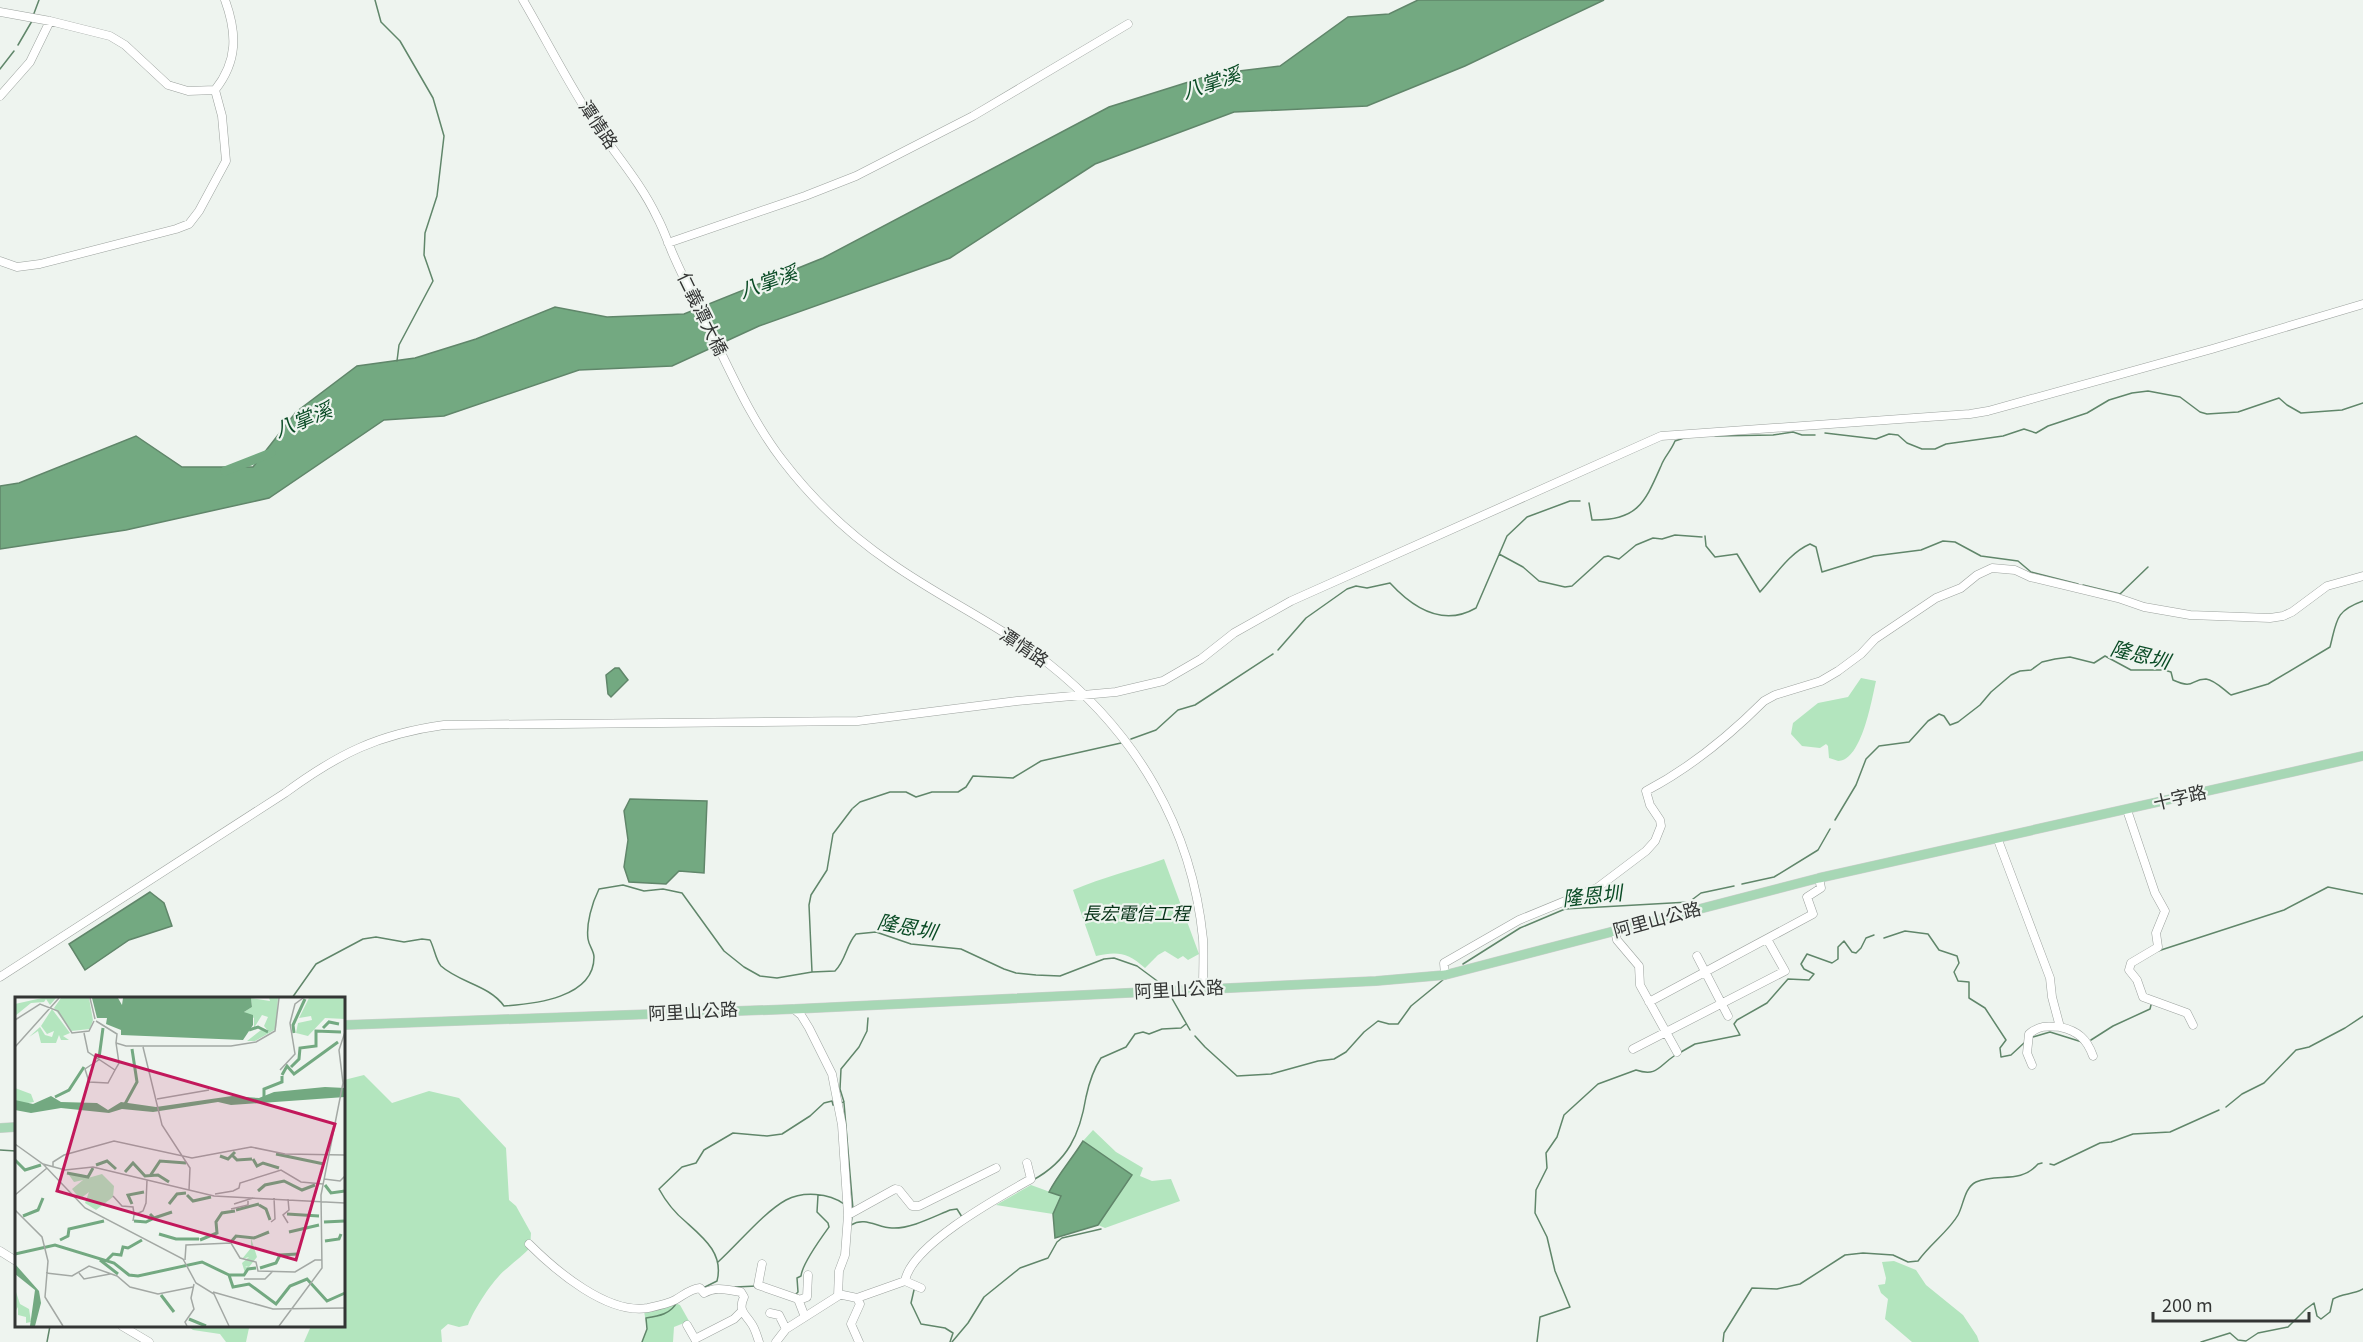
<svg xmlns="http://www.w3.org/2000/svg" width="2363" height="1342" viewBox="0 0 2363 1342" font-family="Georgia,'Noto Sans TC',serif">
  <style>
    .green { fill: #b3e5be }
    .water { fill: #73a981; stroke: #60866a; stroke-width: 1.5 }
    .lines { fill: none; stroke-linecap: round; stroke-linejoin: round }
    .stream { stroke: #60866a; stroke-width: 1.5 }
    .river { stroke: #73a981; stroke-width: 9 }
    .minor-casing { stroke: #9ca29e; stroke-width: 9 }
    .major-casing { stroke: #cecfce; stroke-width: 10 }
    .minor { stroke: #fff; stroke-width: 8 }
    .major { stroke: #a7d7b5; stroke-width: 9 }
    .labels { text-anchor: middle; stroke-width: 4.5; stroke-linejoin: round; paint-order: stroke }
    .street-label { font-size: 18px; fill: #333534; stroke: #eef4ef }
    .park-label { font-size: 18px; font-style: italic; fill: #063217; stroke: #eef4ef }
    .water-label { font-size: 20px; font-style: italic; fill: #0b4c26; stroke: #eef4ef }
    .inset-river { fill: none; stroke: #73a981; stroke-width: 3 }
    .inset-road { fill: none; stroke: #a3a8a4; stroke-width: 1.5 }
    .view { fill: #c2185b; fill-opacity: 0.15; stroke: #c2185b; stroke-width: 3 }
    .inset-edge { fill: none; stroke: #333534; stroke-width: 3 }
  </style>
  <rect width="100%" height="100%" fill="#eef4ef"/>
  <!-- green -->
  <path class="green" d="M1861,678l15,3c-4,17 -14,80 -38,80 0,0 -8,-3 -9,-3l-1,-12 -2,-2 -6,4 -18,-2 -11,-12 2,-11 25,-20 30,-6z
    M1164,859l35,95 -11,6 -5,-4 -5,3 -13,-8 -7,4 -13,13c-17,-15 -27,-17 -49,-12l-23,-66c30,-13 61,-20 91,-31z
    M364,1075l28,28 37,-12 30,7 47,50 3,52 7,6 15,27 -1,15c-7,7 -17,15 -25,22 -12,10 -31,39 -37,55l-9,2 -11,-3 -7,6 1,12h-138l7,-16h33v-246z
    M1093,1130l23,22 27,16 -3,8 12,5 19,-2 9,22 -75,27 -7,-3 34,-50 -49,-34z
    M1031,1185l30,11 -8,18 -57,-9z
    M1894,1261l22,9 10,15 37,30 14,21 2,6h-67l-27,-23 3,-20 -7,-6 -3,-8 7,-1 1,-6 -4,-16z
    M673,1302l7,3 9,16 -15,6 -1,15h-31l5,-13 -3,-18z
    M188,1326h72l-11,2 -3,14h-20l-6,-8 -27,-4z"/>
  <!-- water -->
  <path class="water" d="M1418,0h186l-139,66 -98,40 -133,6 -139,52 -145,94 -191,68 -87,40 -93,4 -135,46 -60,4 -115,78 -143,32 -126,19v-63l19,-3 117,-47 46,31h71l43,-55 61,-46 58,-8 61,-19 79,-32 52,10 77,-3 139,-56 286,-151 105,-33 66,-8 68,-49 41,-3z
    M615,668h4l9,12 -17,17 -3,-3 -2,-19z
    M630,799l77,2 -3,72 -25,-2 -13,13 -37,-2 -5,-15 4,-27 -4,-29z
    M150,892l14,11 8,23 -43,14 -44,30 -16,-26z
    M1083,1141l49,34 -34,50 -43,13 -2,-24 8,-18 -12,-4c10,-19 23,-33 34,-51z"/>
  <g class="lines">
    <!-- stream -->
    <path class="stream" d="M375,0l6,22 19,19 33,57 11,38 -7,60 -12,37 -1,22 9,26 -34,64 -2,16
      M33,16l6,-16
      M18,45l14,-24
      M0,69l14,-18
      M1825,433l51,6 13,-5 9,1 9,8 15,6h13l11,-5 57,-8 21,-7 12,4 12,-7 39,-13 22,-13 23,-7 16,-2 32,6 20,15 7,2 31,-2 41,-14 8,7 14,8 41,-3 21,-7
      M1715,436l58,-1 20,-3 9,3h13
      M1589,503l3,17c46,1 53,-18 69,-54 3,-9 10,-15 14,-25l9,-3
      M1705,536l1,10 9,11 22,-3 23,38c15,-16 29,-39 50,-48l6,3 6,25 52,-16 47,-6 22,-9 12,1 26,14 37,5 13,11 47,12
      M1499,554l24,13 16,14 26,6 7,-1 32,-29 4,-1 11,3 17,-14 17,-7 9,1 13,-4 27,2
      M2083,585l37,9 28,-27
      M1278,650l28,-32 41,-29 9,-3 11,2 23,-5c23,25 53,44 86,25l31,-72 20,-19 43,-16h10
      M1131,739l25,-9 22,-20 17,-5 78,-51
      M853,808l7,-6 30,-10h16l10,5 16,-5h26l8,-5 7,-11 40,2 28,-17 80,-18
      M1835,820l21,-35 10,-26 13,-13 30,-4 19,-21 11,-7 5,2 6,9 8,-3 22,-17 11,-13 20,-17 9,-4 11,-1 11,-8 13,-3 15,-2 24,6 11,-7 26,14h33l7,2 2,8c22,10 17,-1 33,-1 9,1 18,11 25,16l37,-11 62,-37c7,-27 5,-36 33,-46
      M1742,884l32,-7 44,-27 12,-21
      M1884,938l21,-7 23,3 11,16 18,6 2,7 -5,9 4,9 11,1v16l16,10 21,32 -6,8 1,9 10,-2 13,-12
      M2158,951l126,-41 44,-23 35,7
      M1463,964l57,-36 45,-19 124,-7 12,-9 33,-7
      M812,972l-3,-67 2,-10 16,-25 6,-36 19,-25
      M1170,995l20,35
      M292,998l24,-34 47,-25 13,-2 28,5 18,-3 8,1c4,7 6,21 11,26 19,17 48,19 63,40 30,-2 90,-8 90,-49 0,-6 -5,-11 -6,-18 -2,-15 4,-36 11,-50l24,-4 21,6 19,-2 19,4 42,58 20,16 16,9 17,2 35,-6 23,-1c11,-11 11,-26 21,-37l20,-2 35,12 50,5 43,20 12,4 20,2 24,1 44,-17 10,-1 23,8 27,20
      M1195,1036l10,11 32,29 34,-2 47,-13 16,-2 12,-7 18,-20 14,-11 11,3h9l13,-18 33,-27
      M2033,1037l17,-5 32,10
      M2091,1040l22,-14 37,-17 1,-4
      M1681,1052l14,-8 45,-9 -6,-11 3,-4 30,-17 21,-24 21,1 5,-6 -10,-5 -3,-5 6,-10 25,9 6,-4v-12l6,-6 8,11 4,1 5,-5 5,-10 8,-3
      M840,1103l4,-1 -4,-13 1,-20 18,-22 8,-16 1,-13
      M844,1103l9,106
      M2226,1107l16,-13 22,-11 32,-33 13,-3 36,-19 18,-12
      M0,1150l16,1
      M2050,1164l4,1 46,-22 11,-1 22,-8 37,-2 49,-22
      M1033,1180c35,-19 47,-46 53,-83 3,-14 7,-27 15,-39l25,-11 9,-13 8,-2 6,2 13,-5 19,-1 5,-4
      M852,1217l-1,8c14,-9 27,3 41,3 18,1 41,-11 58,-18l7,-1 5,8
      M718,1262c20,-18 46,-50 68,-62 17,-9 43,-7 58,4
      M735,1287l22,-1
      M703,1288l14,-7c7,-27 -13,-43 -31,-59 -11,-9 -21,-22 -27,-33l23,-22 14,-4 8,-13 29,-17 34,3 15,-2 28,-18 14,-13 8,-2 1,4h2
      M914,1290l-3,13 10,21 24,4 8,5 -3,9
      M796,1294l2,-2 -1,-14 4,-2c1,-12 20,-38 28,-49l-1,-4 -11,-11 1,-17
      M47,1342l3,-16
      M642,1342l5,-13 -1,-11c13,-2 25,-4 31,-16
      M952,1342l16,-19 16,-26 36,-29 28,-10 9,-16 5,-4 39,-9
      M1537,1342l3,-25 30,-10 -15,-36 -8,-34 -12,-24 1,-23 11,-22 -1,-15 11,-16 7,-22 34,-31 38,-14c21,7 23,-4 38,-14
      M1723,1342l1,-9 28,-45 25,1 23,-5 45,-29 18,-2 30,2 15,7 10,-1c12,-17 31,-30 40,-46 6,-11 6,-27 18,-33 22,-10 43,3 62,-18l4,-1
      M2201,1342l29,-9 8,7 8,1 12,-8 30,-6 18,-18 8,-6 3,13 4,3 9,-7 3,-13c10,-6 20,-4 30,-10"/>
    <!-- river -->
    <path class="river" d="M225,471l46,-18"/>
    <defs>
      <path id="minor" d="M523,0c24,41 46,85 72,124 21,31 46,59 62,93 6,11 10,23 15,35 11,26 25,52 38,78 22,45 42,91 73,131 30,39 67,74 108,102 51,36 109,62 158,101 87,69 143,163 154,275 1,16 0,33 0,50
        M0,12l50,9 60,15 15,9 43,40 20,6 27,-1c23,-29 22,-57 10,-90
        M0,96l30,-34 20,-41
        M668,243l137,-47 51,-20 117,-60 155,-92
        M0,261l17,6 23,-3 136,-35 13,-5 10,-13 27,-50 -4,-45 -7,-26
        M2127,810l28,83 10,18 -9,22 2,14 -27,16 -2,7 8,10 6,17 44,16 6,12
        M1998,840l52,138 2,19 8,30c-13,-1 -20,-2 -31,7l-2,19 5,12
        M1615,931l2,9 22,26 1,19 37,67
        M1697,956l31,60
        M1445,975l-1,-12 75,-43 78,-32 49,-37 9,-10 6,-15 -1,-6 -10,-15 -4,-14c44,-23 82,-54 118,-90l11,-6 46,-14 17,-10 23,-17 14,-15 61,-41 25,-10 16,-13 15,-7 23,2 15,7 88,21 26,9 46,8 80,3 13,-2 9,-4 35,-26 36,-10
        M0,977l285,-184c53,-39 93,-59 159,-68l414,-4 159,-20 99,-9 47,-11 38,-22 33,-26 57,-32 370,-165 309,-22 18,-3 224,-62 151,-45
        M1649,1002l164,-88 -6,-17 14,-9 -2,-10
        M2060,1027c18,4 27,12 33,29
        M1633,1049l152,-78 -18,-32
        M848,1215l47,-26 4,1 13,16h7l77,-38
        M529,1244c27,27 79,71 119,64 9,-2 19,-4 27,-8 9,-5 15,-11 25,-12l4,5c12,-7 23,-3 37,-1l3,5c-6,13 0,16 7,26 4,5 6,13 8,19
        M0,1251l16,10
        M762,1264l-4,21 40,14 7,18
        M905,1281c6,-36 94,-84 126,-102l-4,-16
        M838,1294l19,4 48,-17 16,7
        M857,1298l3,6 -9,20 8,18
        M799,1300l8,-3 1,-22
        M770,1313l9,2 7,14
        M687,1325l8,14 39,-20 7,-7
        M122,1326l27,16
        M776,1342l10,-13 52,-33 1,-25 6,-16 3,-40 -6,-90 -10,-51 -23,-46 -8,-13 -7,-6"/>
      <path id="major" d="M344,1025l450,-16 582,-28 69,-6 374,-97 544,-122
        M0,1128l16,-1"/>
    </defs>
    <!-- minor casing -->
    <use href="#minor" class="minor-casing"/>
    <!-- major casing -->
    <use href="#major" class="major-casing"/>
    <!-- minor -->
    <use href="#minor" class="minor"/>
    <!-- major -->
    <use href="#major" class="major"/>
  </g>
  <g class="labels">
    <!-- street labels -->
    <g class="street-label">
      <text transform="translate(598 125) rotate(56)" y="6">潭情路</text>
      <text transform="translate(702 314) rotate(64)" y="6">仁義潭大橋</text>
      <text transform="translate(1024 648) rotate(34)" y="6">潭情路</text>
      <text transform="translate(2180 798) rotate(-13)" y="6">十字路</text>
      <text transform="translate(1657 920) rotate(-15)" y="6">阿里山公路</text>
      <text transform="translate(1179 990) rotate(-3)" y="6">阿里山公路</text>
      <text transform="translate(693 1012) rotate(-3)" y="6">阿里山公路</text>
    </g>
    <!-- park labels -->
    <g class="park-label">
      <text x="1136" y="920">長宏電信工程</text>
    </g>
    <!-- water labels -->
    <g class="water-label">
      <text transform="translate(1211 83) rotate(-18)" y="7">八掌溪</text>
      <text transform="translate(768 282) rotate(-19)" y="7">八掌溪</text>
      <text transform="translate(303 420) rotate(-22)" y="7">八掌溪</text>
      <text transform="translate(2140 655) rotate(14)" y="7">隆恩圳</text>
      <text transform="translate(1592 896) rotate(-6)" y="7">隆恩圳</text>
      <text transform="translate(907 927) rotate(11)" y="7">隆恩圳</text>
    </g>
  </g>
  <!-- overview -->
  <g transform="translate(15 997)">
    <rect width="330" height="330" fill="#eef4ef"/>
    <path d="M27,1h14l-6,7 -4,-6 -2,3 -13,1 -16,13v-12zM46,1h28l4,22 -3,9 -19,2 -17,-23zM236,1l19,3 -1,-3h9l-2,31 -21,12h-8l14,-11 8,2 -5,-6 4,-9 -6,-2 -8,13v-10l-10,-6 8,-5zM294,1h36v21l-20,-1 -17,18 -12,-3 2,-10 14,-3 -1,-4 -12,2zM37,12l18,24 -7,3 6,4h-8l-2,-5 -3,8h-15l-3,-12 -9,6 11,-10 5,8 7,2 2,-6 -7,3 -6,-8zM0,91l16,6 3,8 -12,2 -7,-4zM66,177l7,4 14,-4 12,12 -1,11 -17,13 -11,-7 4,-11 -9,7 -8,-10 11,-9 -9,2 -5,-7zM236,241l6,19 -8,10 -4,-1 3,2 -3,5 -3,-10 7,-6 -7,2 9,-11zM0,292l5,15 9,5 2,13 -5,1v-6l-8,-2v-8l-3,5z" fill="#b3e5be"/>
    <path d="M77,1h26l4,7 1,-7h128l1,9 -8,5 9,3v10l-10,15 -122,-5v-5l-15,-6 1,-6h-10zM310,90l20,1v9l-114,8 -13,-3 -65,10 -31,-3 -13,4 -48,-5 -30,5 -16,-3v-10l18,4 18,-8 10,6 36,1 11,7 13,-8 35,5 76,-11 27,2 15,-6zM0,267l24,27 2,12 -6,23h-5l5,-36 -20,-16z" fill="#73a981"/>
    <path class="inset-river" d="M308,31l6,-6 10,2M234,33l9,-3 10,5M279,36l-1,-8 12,-26M84,61l4,-30M276,70l8,-8 1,-11 16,-2v-15l25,1M267,78l5,-9 7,8 44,-32M40,100l14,-7 15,-23M249,101v-9l18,-7v-6M110,107l12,-22 -5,-33M261,157l48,10M205,159l8,3 7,-7M218,159l4,4 15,-1M238,162l4,7 6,-3 16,5M0,163l10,10 16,-5M81,168l11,-4 9,8M110,175l8,-9 12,13 13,-1 11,7M52,176l21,4 5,-9M135,179l10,-15 26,2M310,188l6,8 14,-2M243,194l7,-6 19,-4 18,9 13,-5M172,198l6,6 18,-4M117,207l-4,-9 16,-3M154,207l8,-10 9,-1M244,208l7,4 4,11M221,213l23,-6M272,217l32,2M8,219l15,-6 5,-12M139,221l18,-6M119,224l12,1 8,-4 -4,-4M309,225l21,-1M274,235l30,-7M144,237l17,5h23M45,243l8,-4 1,-7 35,-8M185,243l17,-7 -1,-11 6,-9 13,-2M310,244l14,-2 2,-5M216,245l5,-6 18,2 15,-6M0,257l40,-9 59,18 15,12 9,1 64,-14 27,13 4,12 16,-3 27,20 14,-18 17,-7 20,22 18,-8M85,263l18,14M92,263l6,-6 8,1 2,-8 5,1 14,-8M245,271l16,-5 4,-8 18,-1M214,278h15l4,-6 8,-1M146,298l13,17M174,322l17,7"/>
    <path class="inset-road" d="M75,1l5,21M0,23l25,-16 18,7 14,22 17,-2 5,-10M81,24l21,13 -1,9 10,3h105l25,-4 19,-11 4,-33M69,36l4,19 27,18 4,-7 -3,-20M0,50l44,-49M128,50l19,78 28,43 -1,22M85,62l-15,10 4,13 19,1 7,-13M265,73l15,-16 -5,-31 5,-19 8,-6M142,102l52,-9M0,147l28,20 22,6 28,-3 121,29 131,7M28,167l42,44 98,51 13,24 18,11 15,32M38,170v-5l11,-7 50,-14 78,17 59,-11 34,7 60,1M309,182l16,2 5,-5M200,197l18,-3 6,-3 1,-5 41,-13 20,12 22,2M0,198l32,-27M98,199l9,10 11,1 1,7M273,202l1,11 -6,5 5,8M219,207l19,-6M216,212l17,-4v-4M0,213l27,27 6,24 -3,36 18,29M118,224l1,-6 9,-4 3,-8 1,-23M256,225l4,-3 -1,-21M170,263l1,-15 45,-2 9,15 16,4 2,9 37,1 20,-12h7M31,276l26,3 17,-10 28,10 13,11 28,7 35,-7M64,276l5,6 26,-5M229,282h21l8,-8M198,295l60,17 72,-1M172,329l-2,-4 9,-13 -3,-11 3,-14M264,329l43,-58 -1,-73 22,-112 -4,-33 6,-18"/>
    <path class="view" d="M81,58l239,69 -39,136 -239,-69z"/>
    <rect width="330" height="330" class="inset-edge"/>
  </g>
  <!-- scale -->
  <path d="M2153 1312v9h156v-9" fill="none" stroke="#333534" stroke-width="3"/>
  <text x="2162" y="1312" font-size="18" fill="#333534" stroke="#eef4ef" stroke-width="4.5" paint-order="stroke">200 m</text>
</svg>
